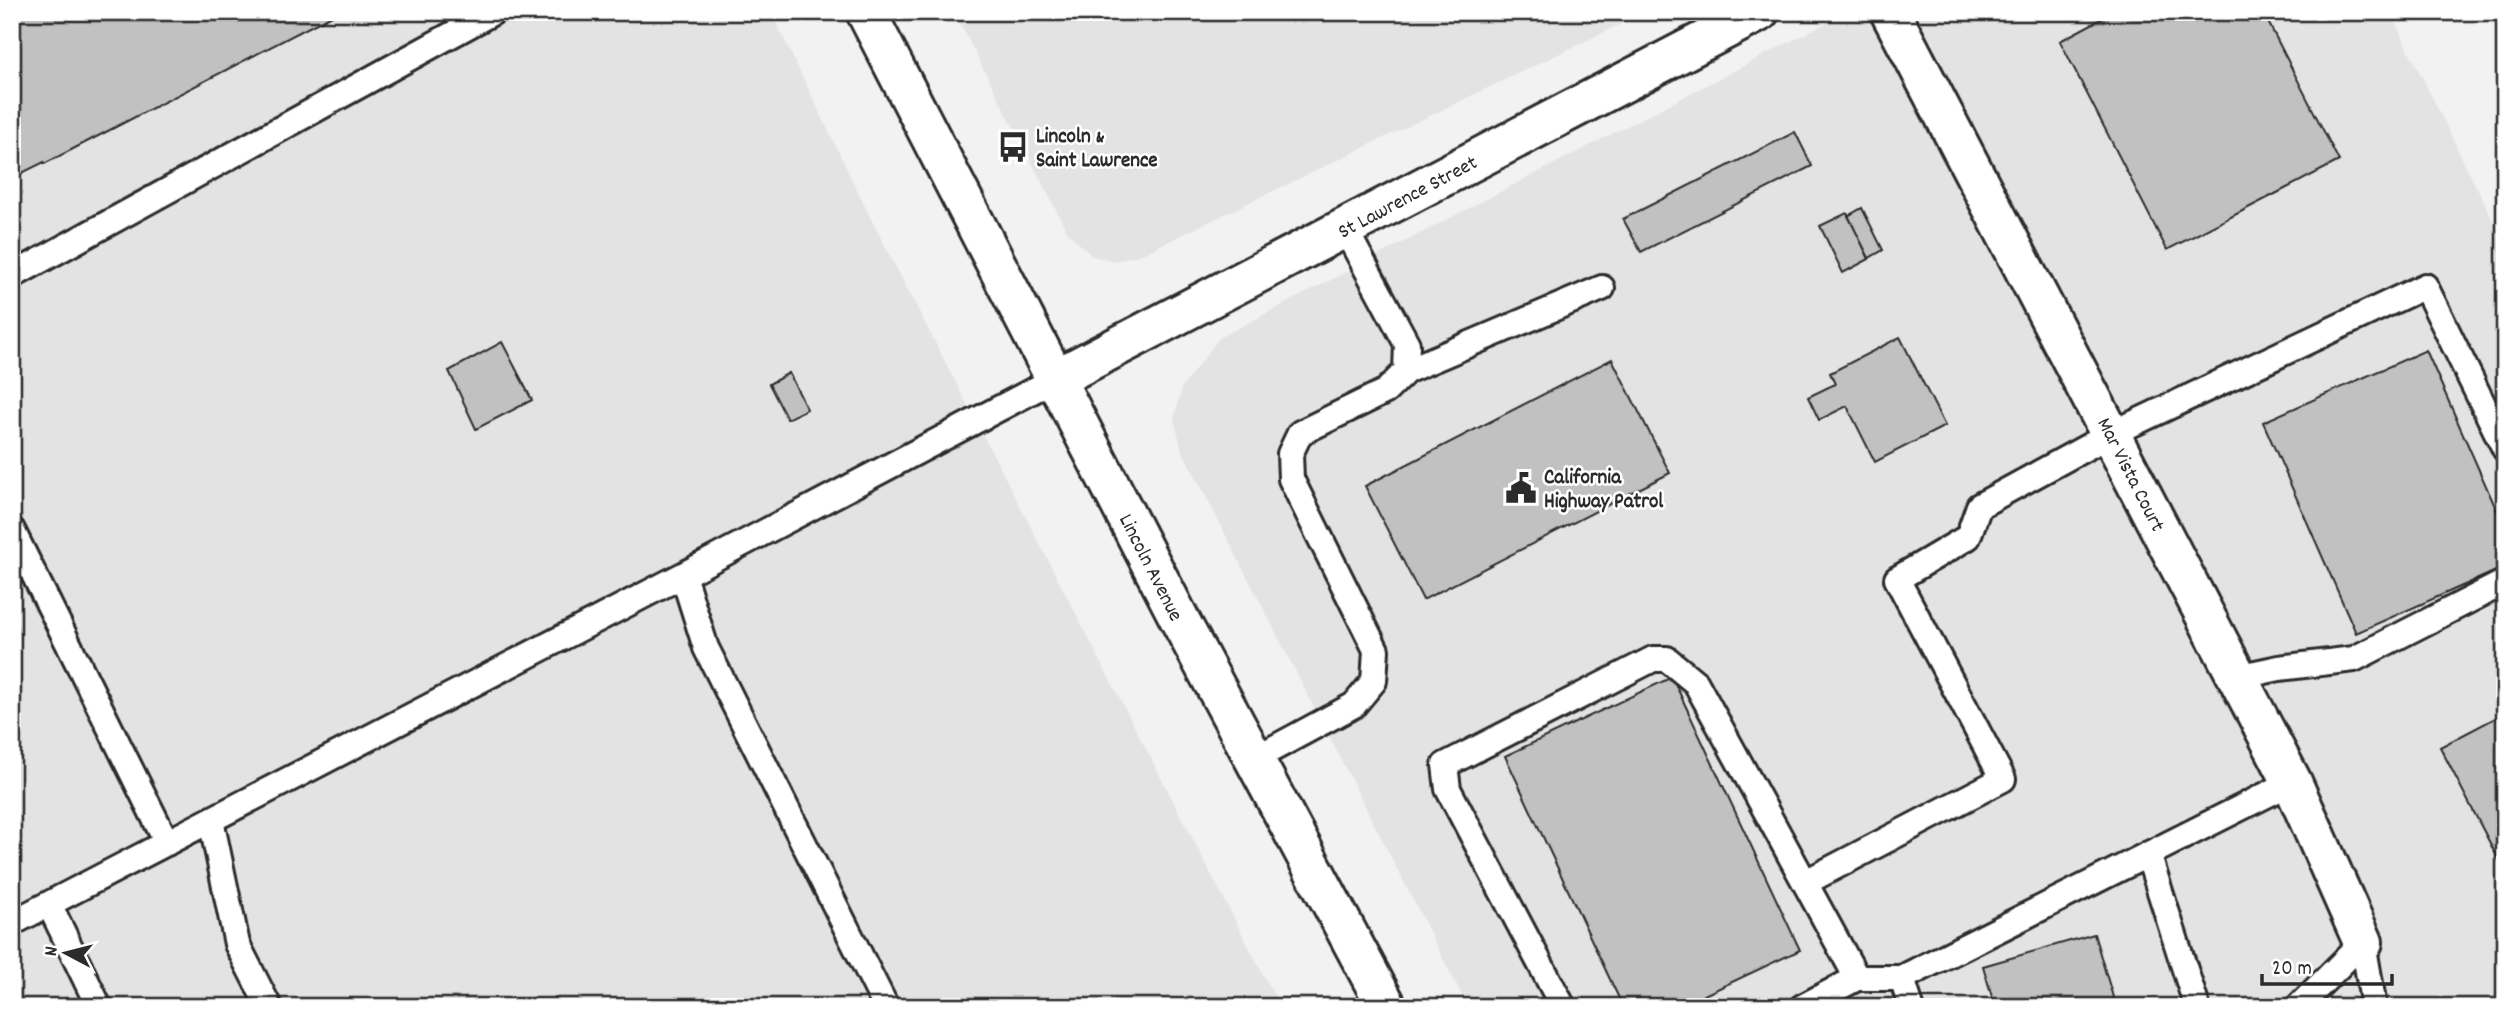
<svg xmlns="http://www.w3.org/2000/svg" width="2517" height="1019" viewBox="0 0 2517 1019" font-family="Dekko,sans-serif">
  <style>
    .built { fill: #e3e3e3 }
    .building { fill: #c1c1c1; stroke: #2b2b2b; stroke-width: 2 }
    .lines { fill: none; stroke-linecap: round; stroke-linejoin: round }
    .lane-casing { stroke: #2b2b2b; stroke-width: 30 }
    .street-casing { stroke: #2b2b2b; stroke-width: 44 }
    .secondary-casing { stroke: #2b2b2b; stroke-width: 44 }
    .lane { stroke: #fff; stroke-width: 24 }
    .street { stroke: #fff; stroke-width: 38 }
    .secondary { stroke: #fff; stroke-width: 38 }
    .labels { text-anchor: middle; stroke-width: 5; stroke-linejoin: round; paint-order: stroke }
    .poi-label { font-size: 21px; font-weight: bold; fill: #2b2b2b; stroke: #fff; text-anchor: start }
    .street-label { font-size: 21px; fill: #2b2b2b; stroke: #fff }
  </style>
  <rect width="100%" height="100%" fill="#f2f2f2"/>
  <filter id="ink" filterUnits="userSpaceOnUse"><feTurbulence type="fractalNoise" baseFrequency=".0143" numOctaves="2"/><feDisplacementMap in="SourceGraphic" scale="14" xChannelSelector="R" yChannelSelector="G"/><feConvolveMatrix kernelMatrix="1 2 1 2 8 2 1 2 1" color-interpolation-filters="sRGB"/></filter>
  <g filter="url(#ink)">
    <!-- built -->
    <path class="built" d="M12,12h759l102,211 407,784h-1268z
      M954,12h692l-504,242 -27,7 -23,-5 -24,-23z
      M1847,12h543l115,233v762h-1037l-286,-557 -8,-31 8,-32 37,-49z"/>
    <!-- building -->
    <path class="building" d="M12,12h326l-294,152v-2l-32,16z
      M2114,12h149l76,149 -172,89 -107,-209z
      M1795,132l17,34 -171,86 -18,-33z
      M1862,208l21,42 -14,8 -21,-42z
      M1847,213l22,46 -26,14 -23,-47z
      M1900,337l45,89 -70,36 -28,-56 -28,14 -11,-23 27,-13 -5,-11z
      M502,342l30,58 -56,29 -27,-58z
      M2426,350l79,179v38l-149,66 -93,-211z
      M1612,359l58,114 -247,127 -58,-114z
      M789,373l18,36 -20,10 -18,-35z
      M1672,677l128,273 -121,57h-56l-118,-251z
      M2497,717l3,6 5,-3v152l-65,-125z
      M2094,934l22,73h-121l-12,-41z"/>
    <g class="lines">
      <defs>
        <path id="lane" d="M12,276l481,-264
          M1406,371l196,-83
          M12,530l155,313
          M683,575l23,73 180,359
          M2237,677l42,-9 75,-9 151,-77
          M1254,759l100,-54 20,-24 2,-31 -85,-171 -1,-25 10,-21 86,-42 20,-20 1,-27 -62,-115
          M211,820l26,124 32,63
          M2148,854l49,153
          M1806,882l197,-103 -106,-200 71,-42 11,-31 132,-72 314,-148 80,163
          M49,904l50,103
          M12,923l671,-348 372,-196
          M2363,942l11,65
          M1902,978l9,29
          M1563,1007l-115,-218 -3,-24 208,-106h14l29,24 161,295
          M1802,1007l55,-29h45l390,-196
          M2298,1007l65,-65"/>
        <path id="street" d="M1890,12l402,770 71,160
          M1055,379l704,-367"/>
        <path id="secondary" d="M866,12l316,612 205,383"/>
      </defs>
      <!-- lane casing -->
      <use href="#lane" class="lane-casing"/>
      <!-- street casing -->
      <use href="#street" class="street-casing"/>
      <!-- secondary casing -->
      <use href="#secondary" class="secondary-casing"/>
      <!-- lane -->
      <use href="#lane" class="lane"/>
      <!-- street -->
      <use href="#street" class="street"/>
      <!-- secondary -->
      <use href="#secondary" class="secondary"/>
    </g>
  </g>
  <!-- icons -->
  <defs>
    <symbol id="bus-bare" viewBox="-9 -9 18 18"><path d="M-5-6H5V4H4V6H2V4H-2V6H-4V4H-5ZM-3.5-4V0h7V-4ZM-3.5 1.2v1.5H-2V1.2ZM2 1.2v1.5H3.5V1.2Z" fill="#2b2b2b" stroke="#fff" stroke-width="2.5" paint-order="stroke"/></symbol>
    <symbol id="civic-bare" viewBox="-9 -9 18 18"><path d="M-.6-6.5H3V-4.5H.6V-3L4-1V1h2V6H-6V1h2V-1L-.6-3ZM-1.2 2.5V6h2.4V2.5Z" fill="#2b2b2b" stroke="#fff" stroke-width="2.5" paint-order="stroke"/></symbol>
  </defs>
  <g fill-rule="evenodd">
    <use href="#bus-bare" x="991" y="125" width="44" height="44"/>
    <use href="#civic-bare" x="1499" y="466" width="44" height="44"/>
  </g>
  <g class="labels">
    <!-- poi labels -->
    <g class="poi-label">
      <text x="1036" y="142">Lincoln &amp;<tspan x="1036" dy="24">Saint Lawrence</tspan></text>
      <text x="1544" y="483">California<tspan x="1544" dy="24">Highway Patrol</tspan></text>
    </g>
    <!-- street labels -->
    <g class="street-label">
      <text transform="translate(1407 196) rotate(-28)" y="7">St Lawrence Street</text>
      <text transform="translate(2132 474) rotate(63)" y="7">Mar Vista Court</text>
      <text transform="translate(1152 567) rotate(63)" y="7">Lincoln Avenue</text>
    </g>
  </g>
  <!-- margin -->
  <rect width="2517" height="1019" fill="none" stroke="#fff" stroke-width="42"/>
  <rect x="21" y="21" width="2475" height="977" fill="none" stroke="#2b2b2b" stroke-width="2.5" filter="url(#ink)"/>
  <!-- north arrow -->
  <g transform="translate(66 953) rotate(277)" stroke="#ffffff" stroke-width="5" paint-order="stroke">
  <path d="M0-5L12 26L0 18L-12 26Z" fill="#2b2b2b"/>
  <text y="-10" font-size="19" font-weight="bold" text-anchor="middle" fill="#2b2b2b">N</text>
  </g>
  <!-- scale -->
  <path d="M2262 974v10h130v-10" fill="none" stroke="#2b2b2b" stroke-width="3.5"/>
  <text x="2272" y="974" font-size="21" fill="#2b2b2b" stroke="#ffffff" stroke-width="5" paint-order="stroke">20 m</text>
</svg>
